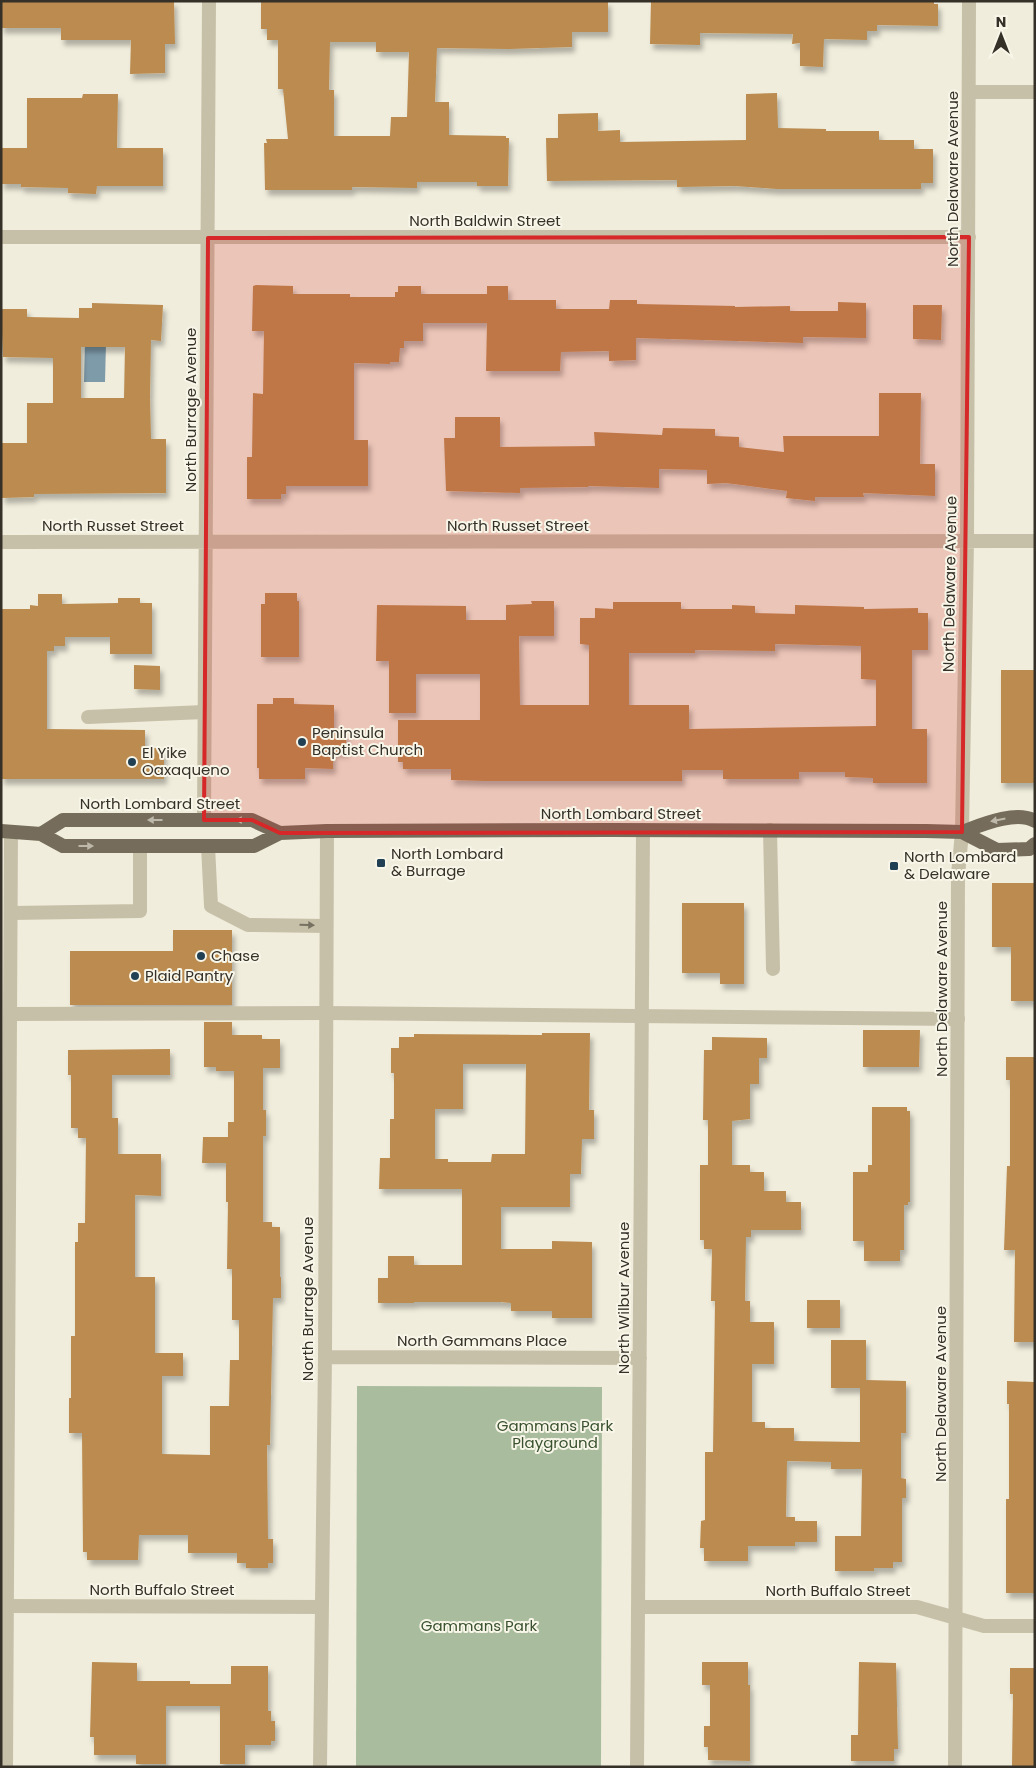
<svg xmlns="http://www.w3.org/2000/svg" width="1036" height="1768" viewBox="0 0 1036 1768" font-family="Poppins,sans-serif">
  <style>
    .green { fill: #a9bd9e }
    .water { fill: #7e9baa }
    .building { fill: #bb8b4f; fill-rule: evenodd; filter: url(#shadow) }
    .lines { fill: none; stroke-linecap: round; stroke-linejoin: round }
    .service { stroke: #c7c0a9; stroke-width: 14 }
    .minor { stroke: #c7c0a9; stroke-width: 14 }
    .tertiary { stroke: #c7c0a9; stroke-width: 14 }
    .primary { stroke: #756c5b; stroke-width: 14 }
    .oneway { fill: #bdb8a9 }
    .oneway2 { fill: #777162 }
    .marked { fill: #d62828; fill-opacity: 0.2; stroke: #d62828; stroke-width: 4; stroke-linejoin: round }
    .poi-dot { fill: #224053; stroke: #f8f6e8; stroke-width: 2 }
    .labels { text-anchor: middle; stroke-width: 4; stroke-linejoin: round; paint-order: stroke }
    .street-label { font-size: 15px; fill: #353028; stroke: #f8f6e8 }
    .poi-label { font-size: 15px; fill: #353028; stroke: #f8f6e8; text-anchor: start }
    .park-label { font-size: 15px; fill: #39512e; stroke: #f8f6e8 }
  </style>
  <defs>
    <filter id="shadow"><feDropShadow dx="3" dy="5.5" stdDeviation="2.5" flood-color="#0004"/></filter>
  </defs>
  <rect width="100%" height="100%" fill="#f0eddc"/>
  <!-- green -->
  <path class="green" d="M357,1386l245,1 -1,380h-245z"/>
  <!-- water -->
  <path class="water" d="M85,342l21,1 -1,39h-21z"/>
  <!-- building -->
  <path class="building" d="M1,1h173l1,43h-10v29l-35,1 1,-34h-70v-12h-60z
    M261,1h347v31h-36v15l-63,2 -72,-1 -2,54h14v33l57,1v2h3l-1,48h-31v-4h-60v6l-65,-1v3h-87l-1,-47h3l-1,-4h22l-5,-50h-5v-49h-11v-11h-6zM330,42h46v10h33l-2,65h-16l-1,19h-56v-46h-5z
    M651,1h283v3h4v22l-61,-1v6h-10v9l-43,-1 -1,28 -23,-1v-23l-8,1 1,-10 -93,-1v12l-50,-1z
    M777,93l1,35 48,1v2h53v9h35v9h19v34h-12v6h-144l-42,-3 -58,1v-7l-130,1 -1,-43h12v-24l40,-1v18l22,-1v12l126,-2v-46z
    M83,94h35l-1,54h46v38h-66l-1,8 -28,-1v-5l-47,-1v-3h-20l1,-36h25v-50h55z
    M256,285l37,1v8h57v3h45v-5h3v-6h23v8h66v-8h21v14h48v9h53l1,-9h27v4l98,2v1l55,-1v5h48v-9l28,1v35l-63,-1v6l-167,-5v22l-27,1v-10l-48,1 -1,19h-74l1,-48h-64v18h-19v7h-4l-1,14h-9v2l-36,-1v77h14v46h-82v8h-5v5h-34v-42h5l1,-64 10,1 1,-63h-12l1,-45z
    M92,303l71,2 -2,36 -10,-1 -1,57 1,42h15v54l-132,1v3l-32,1 -1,-55h26v-40h26v-45l-50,-1 -2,-48h26v8l52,1v-10h13zM81,347h44l-1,51h-43z
    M913,305h29l-1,35 -28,-1z
    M879,393h42l-1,71h15v32l-72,-3 1,4h-49v4l-29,-3 1,-7 -61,-8 -19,1v-14l-48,-1v19l-71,-2v1l-68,1v5l-74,-2 -2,-53h11v-21h45v30l95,-1 -1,-14 68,3 1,-7 52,1v7l24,1v10l45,5 -1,-16h96z
    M265,593h32v8h2v56h-38v-53h4z
    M38,594h24v10l56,-1v-5h22v5h12v51h-42v-17h-45v9h-11v5h-7v78l98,1v18h19v31h-163v-170h29v-4l8,1z
    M531,601h23v35h-35l1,69h69v-60l-9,-1v-26h15v-10l18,1v-7h68v7h51v-4l23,1v7l40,1v-9l69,2v2l54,-1v5h10v37h-16v79h15v54h-54v-5l-28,-1v-5h-46v7h-76v-9h-41v11h-197l-34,-1v-11h-48v-7h-5v-42h82v-46h-64v39h-27v-52h-13l1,-56 89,1v14h40v-15l26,-1zM775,644l86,2v33l15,1v46l-187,3v-24h-60v-52h66v-3l80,1z
    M134,665l26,1v24l-26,-1z
    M1001,670h34v113h-34z
    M273,698h21v6l40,1v27h12v20h-13v17l-28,-1v11h-46v-11h-2v-64h16z
    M992,883h43v118h-24v-54h-19z
    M682,903h62v81h-24v-11h-38z
    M173,930h59v75h-162v-54h103z
    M204,1022h28v13h30v4h18v29h-17v42h3v26h-3v86h9v5h8v50h1v21h-8l-3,147h-3l1,94h5v24h-5v5h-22v-5h-9v-10h-49v-18h-49l-1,25h-51v-8h-4l-1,-119h-13v-35h2v-62h4v-94h3v-19h7l1,-85h-8v-10h-7v-53h-3v-25l102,-1v26h-58v43h6v36h43v42l-26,-1v82h20v76h28v23h-21v78l48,1v-49h19l1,-46h9v-40h-7v-51h-5l1,-67h-2v-39h-24l1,-26h25v-15h6v-51h-18v-4h-12z
    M863,1030h57l-1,37h-56z
    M542,1033h48l-1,77h5v29h-12l-1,35h-11v33h-69v42h51v-8l40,1v76h-40v-7h-41v-8l-10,-1h-87v1h-36v-25h10v-22h26v9h48v-76h-83l1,-31h10v-39h4v-46h-3v-25h8v-11h15v-3l128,1zM463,1064h63l-1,90h-33l-1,8h-43v-3h-13v-50h28z
    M712,1037l55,1v20h-8v26h-9v35l-18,2v44h18v7h14v19h22v11h15v28h-50v7h-5l-1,64h5v21h24v42h-22v58h13v6h29v13l66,1v-54h-29v-48h35v40l40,1v52h-5v45l5,1v19h-4v64h-9v6h-19v3h-39v-35h26l1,-67h-31v-7l-44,-1 -1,56h9v4h22v21h-22v4h-47v15h-44v-13h-4l1,-27 4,-1v-68h8l2,-151h-4l1,-52h-8v-9h-4v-75h8v-45h-5l1,-70h8z
    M1006,1057h29v285h-21l1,-92h-11l3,-84h3v-86h-4z
    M872,1107h35v4h3v91h-2v3h-4v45h-4v11h-36v-20h-11v-69h15v-7h4z
    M807,1300h33v28h-33z
    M1007,1381l28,1v211h-29v-94h3v-95h-2z
    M92,1662l45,1v18h53v3h41v-18h37v45h3v10h4v20h-4v4h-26v19h-25v-58h-54v58h-30v-9h-42v-18h-4z
    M702,1662h46v23h2v76l-42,-1v-13h-4v-21h6v-41h-8z
    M859,1662l37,1 2,86h-4v12h-43v-26h7z
    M1010,1668h25v99h-23l1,-73h-3z"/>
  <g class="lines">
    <!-- service -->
    <path class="service" d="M969,92h66
      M88,717l116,-5
      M770,830l3,139
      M208,846l3,60 37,19 78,1
      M12,913l128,-2v-65
      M11,1014l315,-1 632,6"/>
    <!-- minor -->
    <path class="minor" d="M1,237h968
      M1,542l1034,-1
      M204,820l5,-819
      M325,1357l315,1
      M1,1606l321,1
      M639,1607h278l67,19h51
      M320,1767l5,-410 2,-526
      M637,1767l6,-937
      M955,1767l3,-892 4,-43 5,-291 2,-540"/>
    <!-- tertiary -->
    <path class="tertiary" d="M6,1767l5,-935"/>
    <!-- primary -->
    <path class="primary" d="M1,831l40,3 22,12h191l26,-13 47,-2 283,-1 316,1 36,1 35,18 32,-1 6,-5
      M962,832c19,-7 54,-22 73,-11
      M41,834l22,-14h189l28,13"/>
  </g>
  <!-- one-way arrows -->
  <defs><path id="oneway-solid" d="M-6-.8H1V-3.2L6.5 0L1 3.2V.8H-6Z" transform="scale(1.25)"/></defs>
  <g class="oneway">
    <use href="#oneway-solid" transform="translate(155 820) rotate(180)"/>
    <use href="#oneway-solid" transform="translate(243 820) rotate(180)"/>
    <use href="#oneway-solid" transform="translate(998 820) rotate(169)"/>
    <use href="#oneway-solid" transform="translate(86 846)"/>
  </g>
  <use class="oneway2" href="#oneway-solid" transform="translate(307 925) rotate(1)"/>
  <!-- marked area -->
  <path class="marked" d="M969,237l-7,595 -682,1 -28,-13h-48l4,-582z"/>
  <!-- markers -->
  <g class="poi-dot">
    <circle cx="302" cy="742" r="5"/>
    <circle cx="132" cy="762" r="5"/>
    <rect x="376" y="858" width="10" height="10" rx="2.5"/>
    <rect x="889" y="861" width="10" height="10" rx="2.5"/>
    <circle cx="201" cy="956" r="5"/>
    <circle cx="135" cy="976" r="5"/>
  </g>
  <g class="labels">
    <!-- street labels -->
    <g class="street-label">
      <text transform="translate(953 179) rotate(-90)" y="5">North Delaware Avenue</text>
      <text x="485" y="226">North Baldwin Street</text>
      <text transform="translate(191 410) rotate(-90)" y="5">North Burrage Avenue</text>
      <text x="113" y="531">North Russet Street</text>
      <text x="518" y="531">North Russet Street</text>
      <text transform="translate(950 584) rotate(-89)" y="5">North Delaware Avenue</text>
      <text x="160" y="809">North Lombard Street</text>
      <text x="621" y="819">North Lombard Street</text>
      <text transform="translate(942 989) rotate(-90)" y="5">North Delaware Avenue</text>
      <text transform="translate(624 1298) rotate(-90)" y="5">North Wilbur Avenue</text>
      <text transform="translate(308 1299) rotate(-90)" y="5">North Burrage Avenue</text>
      <text x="482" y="1346">North Gammans Place</text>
      <text transform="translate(941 1394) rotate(-90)" y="5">North Delaware Avenue</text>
      <text x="162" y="1595">North Buffalo Street</text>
      <text x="838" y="1596">North Buffalo Street</text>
    </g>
    <!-- poi labels -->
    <g class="poi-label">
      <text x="312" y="738">Peninsula<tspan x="312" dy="17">Baptist Church</tspan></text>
      <text x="142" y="758">El Yike<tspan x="142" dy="17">Oaxaqueno</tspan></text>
      <text x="391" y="859">North Lombard<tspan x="391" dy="17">&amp; Burrage</tspan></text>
      <text x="904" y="862">North Lombard<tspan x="904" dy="17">&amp; Delaware</tspan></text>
      <text x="211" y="961">Chase</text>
      <text x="145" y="981">Plaid Pantry</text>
    </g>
    <!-- park labels -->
    <g class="park-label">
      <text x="555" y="1431">Gammans Park<tspan x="555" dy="17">Playground</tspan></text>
      <text x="479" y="1631">Gammans Park</text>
    </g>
  </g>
  <!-- border -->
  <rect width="1036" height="1768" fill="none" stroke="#353028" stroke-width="5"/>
  <!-- north arrow -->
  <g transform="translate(1001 35)" stroke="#f8f6e8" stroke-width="4" paint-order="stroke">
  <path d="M0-4L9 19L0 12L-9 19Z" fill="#353028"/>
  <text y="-8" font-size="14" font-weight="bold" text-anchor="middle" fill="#353028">N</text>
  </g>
</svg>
